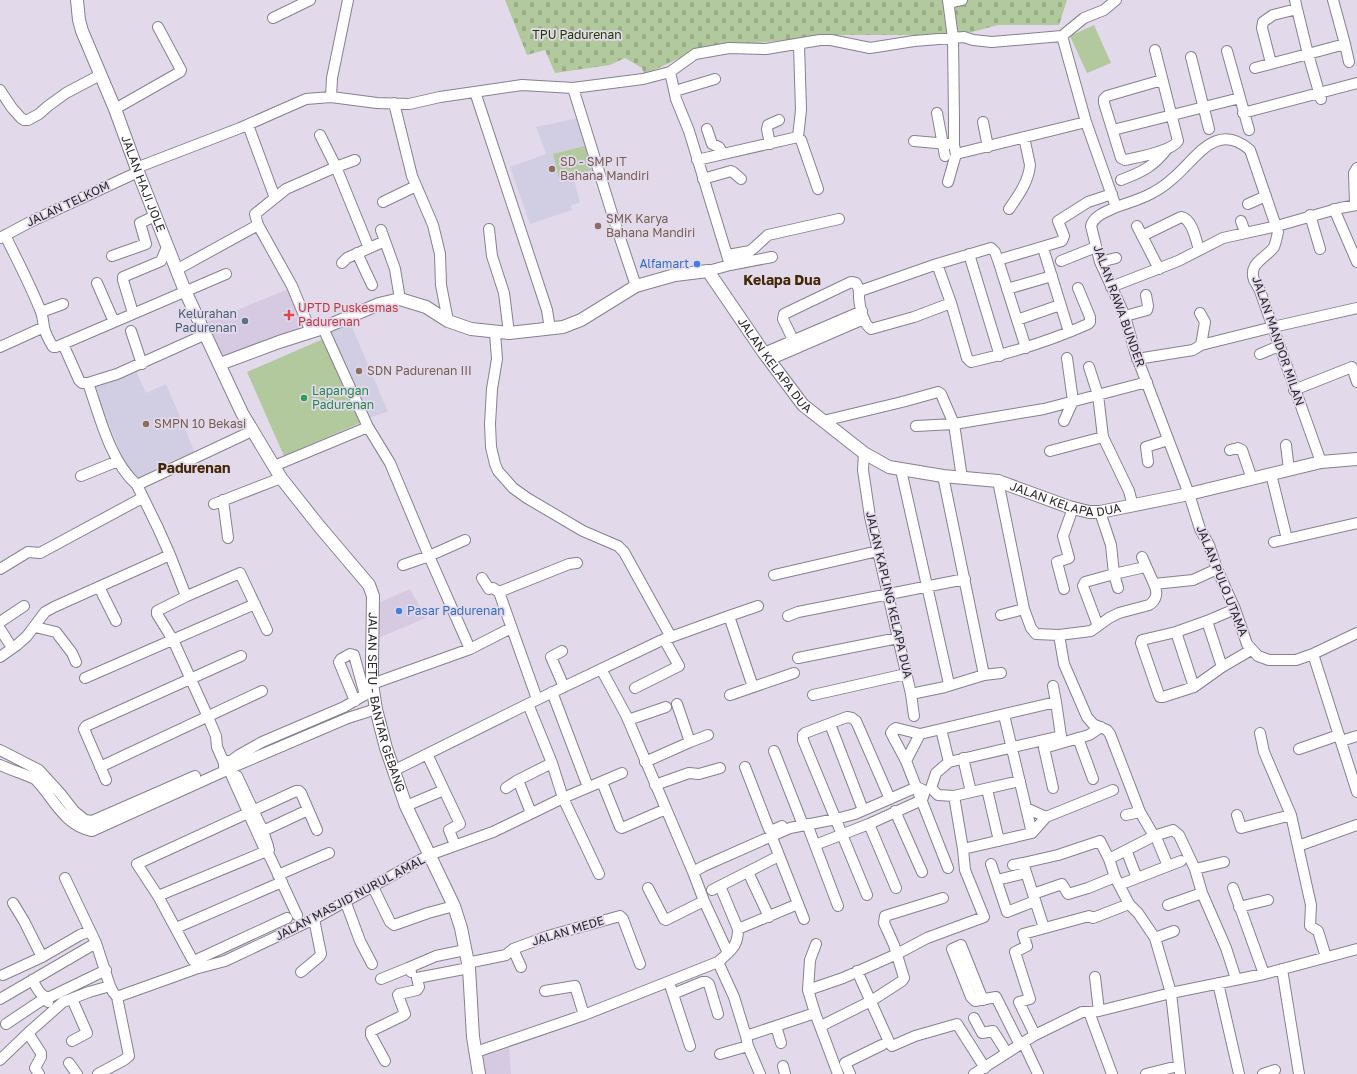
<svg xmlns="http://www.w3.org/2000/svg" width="1357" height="1074" viewBox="0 0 1357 1074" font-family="'Golos Text',sans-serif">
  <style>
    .built { fill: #d5cae1 }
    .education { fill: #d1cee3 }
    .green { fill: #b2c89d }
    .cemetery { fill: url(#cemetery-stones) }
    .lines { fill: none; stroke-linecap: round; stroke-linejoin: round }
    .minor-casing { stroke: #87808f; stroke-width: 12 }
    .major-casing { stroke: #87808f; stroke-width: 14 }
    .minor { stroke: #fff; stroke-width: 10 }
    .major { stroke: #fff; stroke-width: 12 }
    .education-dot { fill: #8d6e63; stroke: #e2daeb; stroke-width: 1.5 }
    .shop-dot { fill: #3f7fe0; stroke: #e2daeb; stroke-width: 1.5 }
    .health-dot { fill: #e0444e; stroke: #e2daeb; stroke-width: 1.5 }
    .service-dot { fill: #5c6f8a; stroke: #e2daeb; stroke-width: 1.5 }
    .leisure-dot { fill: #2e9e5b; stroke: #e2daeb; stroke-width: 1.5 }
    .labels { text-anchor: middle; stroke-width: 3.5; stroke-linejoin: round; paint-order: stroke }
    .park-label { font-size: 12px; fill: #223801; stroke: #e2daeb }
    .education-label { font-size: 12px; fill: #785e54; stroke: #e2daeb; text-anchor: start }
    .street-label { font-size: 12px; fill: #2b282e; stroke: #e2daeb }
    .shop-label { font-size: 12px; fill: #366cbe; stroke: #e2daeb; text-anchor: end }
    .health-label { font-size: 12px; fill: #be3a42; stroke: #e2daeb; text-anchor: start }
    .service-label { font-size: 12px; fill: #4e5e75; stroke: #e2daeb; text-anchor: end }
    .leisure-label { font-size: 12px; fill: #27864d; stroke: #e2daeb; text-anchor: start }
    .quarter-label { font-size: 14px; font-weight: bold; fill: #422706; stroke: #e2daeb }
  </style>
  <defs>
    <pattern id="cemetery-stones" width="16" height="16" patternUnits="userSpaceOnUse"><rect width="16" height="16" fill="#b2c89d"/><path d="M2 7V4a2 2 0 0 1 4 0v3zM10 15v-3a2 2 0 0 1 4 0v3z" fill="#99ac88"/></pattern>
  </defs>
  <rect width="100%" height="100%" fill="#e2daeb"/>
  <!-- built -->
  <path class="built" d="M291,288l17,42 -87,29 -14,-37z
    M410,589l16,29 -48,20 -2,-34z
    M509,1046l2,28h-27l-2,-19z"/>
  <!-- education -->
  <path class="education" d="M578,118l17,54 -22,4 7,27 -9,2 1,5 -42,14 -20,-57 36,-13 -10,-27z
    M350,322l38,90 -20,6 -39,-87z
    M135,369l11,24 20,-9 30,71 -57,25 -11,-9 -34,-84z"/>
  <!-- green -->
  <path class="green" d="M1094,25l17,38 -24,10 -17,-37z
    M585,146l6,24 -32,8 -6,-24z
    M323,339l37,84 -76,33 -37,-84z"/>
  <!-- cemetery -->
  <path class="cemetery" d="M505,0h562l-8,25h-61l-26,7 -46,3h-84l-142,13 -56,27 -2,-7 -17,-10 -15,7 -55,8 -10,-23 -18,5z"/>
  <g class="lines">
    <defs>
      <path id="minor" d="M948,0l5,38 1,82v25l2,9 130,-32
        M1333,0l12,44
        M949,3l13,-3
        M1297,9l11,45 37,-10 4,18
        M273,18l37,-18
        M1062,36l24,86 30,85c-9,5 -22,8 -25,19l9,36 25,54 10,36 54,142 11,35 9,16 8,24 18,40 12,35 11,12 11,4h27l17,-6 44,138
        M1155,50l23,91c-8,11 -39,16 -53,19l-4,-2 -17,-55v-4l3,-3 55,-16
        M1227,51l22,79
        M1191,57l18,72
        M1271,63l-9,-35 1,-6 10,-7 24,-6 -2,-9
        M1255,68l53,-14 13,45
        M670,72l6,27 13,32 41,134
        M573,88l42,135 21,63
        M0,90l12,18 9,10 3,2h4l11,-6 9,-8 18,-13 34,-18
        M675,91l40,-12
        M475,92l72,218 3,19
        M331,97l1,-19 16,-78
        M394,103l18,73 21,49 7,29 1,31 7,36
        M115,109l65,-37 1,-2 -23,-43
        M937,113l8,43
        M1243,113l114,-30
        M983,122l5,25
        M248,125l27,73
        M707,129l5,15 7,3 3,6
        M1113,130l127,-32
        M320,135l16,32 19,-7
        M798,137l3,-27 -2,-65
        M914,141l34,3
        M770,144l-3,-15 1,-4 11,-5
        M697,160l101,-23 3,3 17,49
        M136,168l104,-40 66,-29 25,-2 46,6 32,1 31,-7 82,-12 51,3 70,-9 27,-7 25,-18 34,-6 37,1 54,-9h11l39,8 44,-7 50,-4 9,3 19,2 70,-6 22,-18 20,-8 12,-10
        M703,179l28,-8 2,1 8,7
        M1121,180c21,-8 32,-13 46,-31
        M948,182l8,-28
        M383,202l33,-16
        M1248,204l18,-8
        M1355,205l-1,-32 3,-5
        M1116,207c21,-7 38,-12 55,-27 25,-20 44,-60 79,-30l28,82c-1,4 -2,10 -4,15 -8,11 -26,16 -20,33 2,3 4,7 6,11l61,171
        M1009,209c9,-13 20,-28 21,-44l-6,-28
        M1334,209l23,53
        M1310,215l10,34
        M1241,221l4,11
        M1137,226l22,43
        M489,229l3,27 12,37 5,40
        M381,230l14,39 5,30
        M5,235c12,25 26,51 36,77 2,5 2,10 3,15 1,6 6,15 9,20h3l7,-3 16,36 3,3h6c12,34 22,78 49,102
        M1142,236l39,-19c12,2 15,24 18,33
        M0,238l32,-17 106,-49
        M1043,248l26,84
        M357,253l15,32
        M969,254l31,102
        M728,255l22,-4 5,-4 13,-12 71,-16
        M112,256l34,-12 -6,-21 15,-7
        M998,260l64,-19 2,-5 -6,-15 30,-19 24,-8
        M1061,261l35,-14
        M1100,262l16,-4
        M342,263l5,-5 38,-17
        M937,264l14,39 16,55 4,4c40,-9 79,-21 117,-38l2,-2v-5l-12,-29
        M176,270l82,-45
        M708,271l22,-6 42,-8
        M97,283l17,39
        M1111,287l67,-26 45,-23 54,-12 63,-18 17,-3
        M1007,289l45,-13
        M860,291l77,-27 54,-16 4,4 3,8 28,88
        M41,312l22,-8
        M133,313l-10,-33v-3l38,-16 6,-14
        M1125,316l22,-6 1,-4 -2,-11
        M1017,320l43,-15
        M323,328l45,99 22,36 39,93 41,93
        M131,331l11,33
        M311,332l-19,-46 -34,-61 -3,-11 31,-25 50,-22 33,81
        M495,333l2,26 -5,30 -2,35 1,23 4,17 3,7 15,17 14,10 56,33 35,15 6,6 47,85
        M63,344l163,-70
        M1201,345l72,-18 84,-19
        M0,347l44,-20
        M797,348l-14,-29 1,-5 67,-32 5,1c4,6 3,9 3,15 1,10 4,25 12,31l43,-12 37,-14
        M764,353l98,-42
        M1260,354l19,-8
        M1137,359l56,-9 8,-5 4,-23 -5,-9
        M769,360l95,-41
        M1089,367l9,28 5,42 26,54 4,15
        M88,383l29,-9 89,-40
        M1294,390l58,-23 5,15
        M823,421l79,-19 36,-10 3,2 13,30 90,-15 103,-27
        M1064,421l9,-20 -6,-43
        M916,426l38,-2 8,54
        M1286,445l3,25
        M1230,450l8,-2 4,2 10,29
        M1050,451l53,-14
        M864,453l-1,17 7,47 41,177 3,22
        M1148,462l-2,-15 22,-7
        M274,466l94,-39
        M901,470l48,214 -4,3 -34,7
        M1271,474l16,65
        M81,476l37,-15
        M943,476l41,199
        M998,481l26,128 7,19 5,6 23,1 32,-4 18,-13 10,-5 30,-8c8,-5 9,-13 5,-21
        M223,500l5,38
        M214,504l67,-26
        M1274,542l83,-19
        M170,555l14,36
        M1142,557l12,27 39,-4 24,-11
        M403,565l26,-9 36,-16
        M0,569l28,-17 12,1 102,-55
        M774,575l104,-24
        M482,578l7,11 4,-1 6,4 38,107
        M99,587l17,34
        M1118,588l-4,-14 31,-7
        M1064,589l-7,-27 12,-4 -6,-22 10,-28
        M499,592l70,-28 8,-1
        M1235,609l-28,12 -31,11 -34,8 -1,3 18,52 1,2h3l31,-10 28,-20 29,-17
        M1001,615l23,-6
        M729,616l29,-10
        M788,616l10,-4 167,-33
        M1207,621l15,46
        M0,622l24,-16
        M1098,626l-15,-40 2,-4 29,-8 -3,-29 -11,-33
        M35,627l21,5 16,21 4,9
        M0,629l9,14
        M1176,632l18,55
        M1059,635l5,29 23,53 6,7 14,6 3,4 30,78 14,24
        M562,651l-11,6 13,30
        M1313,654l44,-21
        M0,657l17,-12 10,-9 18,-24 9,-5 116,-52 -12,-27 -21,-43 115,-54
        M798,658l100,-20
        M601,669l25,46 67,157
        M85,678l170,-74
        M372,684l98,-35 41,-21
        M948,686l36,-11 17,-2
        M635,688l44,-22 -15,-27
        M552,692l36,95
        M730,695l64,-22
        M813,695l93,-21
        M355,701l-16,-39 2,-3 9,-5 4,1 11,40
        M528,704l24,59
        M1004,715l28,118
        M628,720l38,-13
        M830,724l33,86
        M941,729l8,33 -13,11 -5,15 7,7 16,1 66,-15
        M1260,733l4,19 27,63 20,90 -1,21 8,5 8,26
        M920,734l-24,-6 -3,2 -2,3 15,28 42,107
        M1078,738l15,41
        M1341,741l16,-5
        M690,742l18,-7
        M1299,749l40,-14
        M0,750l39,20 21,23 14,18 11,9 7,1 103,-45
        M774,751l29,74
        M427,754l33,70 -11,6 6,15
        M963,758l8,34
        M231,761l8,-6 23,-13 82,-35 29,-17
        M906,761l14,-27 136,-32
        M645,762l45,-20 -13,-38
        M949,762l112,-26 -5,-34 -3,-16
        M224,763l-7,-16 -1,-11 -8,-19 -35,-77 -16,-26v-3l30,-15 53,-23 27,57
        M0,765c6,3 32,12 35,14 19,19 28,46 57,52l135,-61 4,-1 2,-2v-3l-3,-3h-4l-2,2v4l3,3
        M100,767l162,-76
        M233,767l115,-49 28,-9
        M745,767l24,62 2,2 11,-5
        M229,770l36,80 5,7 27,58
        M395,770l133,-66 132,-63 69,-25 24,71
        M237,776l26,55 5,15
        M106,780l-22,-51 2,-3 155,-70
        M518,780l13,33
        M602,782l18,45 2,1 44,-19
        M655,785l34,-12 10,1 21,-6
        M506,788l12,-8 34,-17 11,35 36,76
        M1053,788l-9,-40 45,-13 12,-8
        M987,789l12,52
        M406,806l38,-16
        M1026,808l20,9
        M895,811l27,61
        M1126,815l14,-3
        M1237,815l4,13 50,-13
        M807,824l31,82
        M869,824l27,64
        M263,831l45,-21
        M773,840l31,79
        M1158,842l10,24
        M815,845l54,-21 53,-24 2,-6
        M1298,846l59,-21
        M963,849l69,-16 14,-16 67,-27
        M1128,855l9,23
        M1023,863l35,-8 42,-14 9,18
        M991,864l16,48 28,-11
        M1013,865l10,-2 21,65
        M1195,869l29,-7
        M748,872l21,45
        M278,875l51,-22
        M65,878l31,65 14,43
        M997,880l29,-7
        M1119,885l62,-24
        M720,886l18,43
        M373,887l17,35 4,3 34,-12 26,-7
        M648,888l16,31 2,1 38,-19
        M1233,888l31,86
        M712,890l67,-34
        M1033,894l29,-10 6,10 20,-6 27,-11
        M867,895l-64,-155v-5l2,-2 42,-16 5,1 4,3 34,78
        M158,896l111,-46
        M13,903l11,18 18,36
        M346,903l14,38 12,23
        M1168,905l34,-12
        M1239,907l29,-7
        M287,918l-93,43 -2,-2 -34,-63 -21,-32 159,-73h3l2,2 16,37
        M176,928l106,-46
        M1155,938l19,-7
        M816,944l-6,16 -2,30 7,23 23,61
        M513,949l8,18
        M728,953l-24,-52 -11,-29 11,-6 86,-38 46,-9 19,-5 62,-27 8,4
        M718,962l16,35 12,39 2,10 12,28
        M467,963l39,-8 7,-6 35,-13 72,-20 3,3 17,45
        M408,968l28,-12 29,-6
        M1282,969l17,105
        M857,971l33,73 2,2 23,-10 42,-12 28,44
        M301,972l18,-15 2,-3 -7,-35
        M3,975l39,-18 38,-22 10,-4
        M1095,977l4,34
        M381,979l27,-11 3,4
        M32,980c5,7 8,18 18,17l56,-27
        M1218,983l21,91
        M671,988l19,58
        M808,990l35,-12 54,-24 30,-16 57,-21 -19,-47 -2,-21 -9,-53
        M545,991l30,-5 9,29
        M673,994l29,-12h4l3,2 9,30
        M0,999l96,-56
        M72,999l15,34 -15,8
        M983,1000l-22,-55 -9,4 19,48 4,4 21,-4 24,48
        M1089,1012l23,62
        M974,1018l8,15 11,-2 14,22
        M6,1024l39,-26 3,4
        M776,1026l5,17
        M821,1026l50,-25 31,-20 2,-3 -10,-33 -10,-22 1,-7 58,-18
        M28,1033l13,20v4l-6,11 4,6
        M1035,1035l-16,-33 11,-3 -15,-47 12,-6 -4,-12 66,-18 4,2 36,-14
        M746,1036l69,-23
        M1023,1042l15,32
        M476,1052l108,-37 134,-53c13,-12 20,-15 20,-33l60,-25
        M720,1054l28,-8
        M0,1060l28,-27 35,-31 26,-10 21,-6 3,6 4,5 78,-28 30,-8 89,-42 115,-64 64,-23 70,-34 59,-25
        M385,1061l-14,-26v-4l33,-16 1,-1 -7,-19 1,-1 18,-4 2,-3 -2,-9 52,-10
        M69,1063l8,11
        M783,1066l2,8
        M98,1074l26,-14 5,-4 -12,-59
        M850,1074l-5,-11 37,-18
        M974,1074l61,-39 47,-23h7l10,-1 72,-18 93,-19 93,-25
        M1146,1074l32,-8
        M1180,1074l-9,-81 -16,-55 -17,-25 -9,-9 -14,-27 -6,-18 45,-23 19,-6 6,5 16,34 7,24 24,55 10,31
        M1263,1074l12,-4"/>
      <g id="major">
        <path id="s1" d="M77,0l2,20 3,11 33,78 23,63 47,119 57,122 39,65 38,48 50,59 4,11 -1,67v21l4,25 10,39 20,58 48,100 7,22 8,40 4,69 6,37"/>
        <path id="s2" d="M220,364l59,-22 44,-14 56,-24 21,-5 26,8 22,14 23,8 38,4 54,-6 18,-7 55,-34 39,-11 33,-4 56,82 39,52 61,48 25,14 54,9 55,5 71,26 20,5h11l89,-18 132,-32 36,-3"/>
      </g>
    </defs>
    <!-- minor casing -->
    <use href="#minor" class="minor-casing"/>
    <!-- major casing -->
    <use href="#major" class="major-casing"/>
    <!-- minor -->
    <use href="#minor" class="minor"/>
    <!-- major -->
    <use href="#major" class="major"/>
  </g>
  <!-- markers -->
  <g class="education-dot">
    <circle cx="552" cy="169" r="4"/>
    <circle cx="598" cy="226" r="4"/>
    <circle cx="359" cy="371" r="4"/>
    <circle cx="146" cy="424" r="4"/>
  </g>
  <g class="shop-dot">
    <circle cx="697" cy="264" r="4"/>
    <circle cx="399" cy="611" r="4"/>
  </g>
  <path class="health-dot" d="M287 309h4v4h4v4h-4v4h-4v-4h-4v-4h4z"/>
  <circle class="service-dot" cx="245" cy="321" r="4"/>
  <circle class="leisure-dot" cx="304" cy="398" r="4"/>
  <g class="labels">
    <!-- park labels -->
    <g class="park-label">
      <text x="577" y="39">TPU Padurenan</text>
    </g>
    <!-- education labels -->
    <g class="education-label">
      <text x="560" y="166">SD - SMP IT<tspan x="560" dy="14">Bahana Mandiri</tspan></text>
      <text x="606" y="223">SMK Karya<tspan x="606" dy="14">Bahana Mandiri</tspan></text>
      <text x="367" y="375">SDN Padurenan III</text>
      <text x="154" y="428">SMPN 10 Bekasi</text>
    </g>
    <!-- street labels -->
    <g class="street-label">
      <text dy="4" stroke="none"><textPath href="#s1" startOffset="196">JALAN HAJI JOLE</textPath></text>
      <text transform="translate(68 204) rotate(-25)" y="4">JALAN TELKOM</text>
      <text transform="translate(1119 306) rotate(70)" y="4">JALAN RAWA BUNDER</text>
      <text transform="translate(1278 341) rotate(71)" y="4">JALAN MANDOR MILAN</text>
      <text dy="4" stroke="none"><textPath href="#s2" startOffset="635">JALAN KELAPA DUA</textPath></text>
      <text dy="4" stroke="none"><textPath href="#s2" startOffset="971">JALAN KELAPA DUA</textPath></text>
      <text transform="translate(1222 581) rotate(68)" y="4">JALAN PULO UTAMA</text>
      <text transform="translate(889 595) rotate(77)" y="4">JALAN KAPLING KELAPA DUA</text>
      <text dy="4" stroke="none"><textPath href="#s1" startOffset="780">JALAN SETU - BANTAR GEBANG</textPath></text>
      <text transform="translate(350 898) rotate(-28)" y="4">JALAN MASJID NURUL AMAL</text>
      <text transform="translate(568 931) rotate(-17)" y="4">JALAN MEDE</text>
    </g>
    <!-- shop labels -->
    <g class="shop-label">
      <text x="689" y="268">Alfamart</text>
      <text x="407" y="615" text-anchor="start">Pasar Padurenan</text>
    </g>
    <!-- health labels -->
    <g class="health-label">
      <text x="298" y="312">UPTD Puskesmas<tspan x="298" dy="14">Padurenan</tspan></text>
    </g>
    <!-- service labels -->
    <g class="service-label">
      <text x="237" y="318">Kelurahan<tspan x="237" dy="14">Padurenan</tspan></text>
    </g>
    <!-- leisure labels -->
    <g class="leisure-label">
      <text x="312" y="395">Lapangan<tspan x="312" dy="14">Padurenan</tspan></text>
    </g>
    <!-- quarter labels -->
    <g class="quarter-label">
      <text x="782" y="285">Kelapa Dua</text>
      <text x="194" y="473">Padurenan</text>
    </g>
  </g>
</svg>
